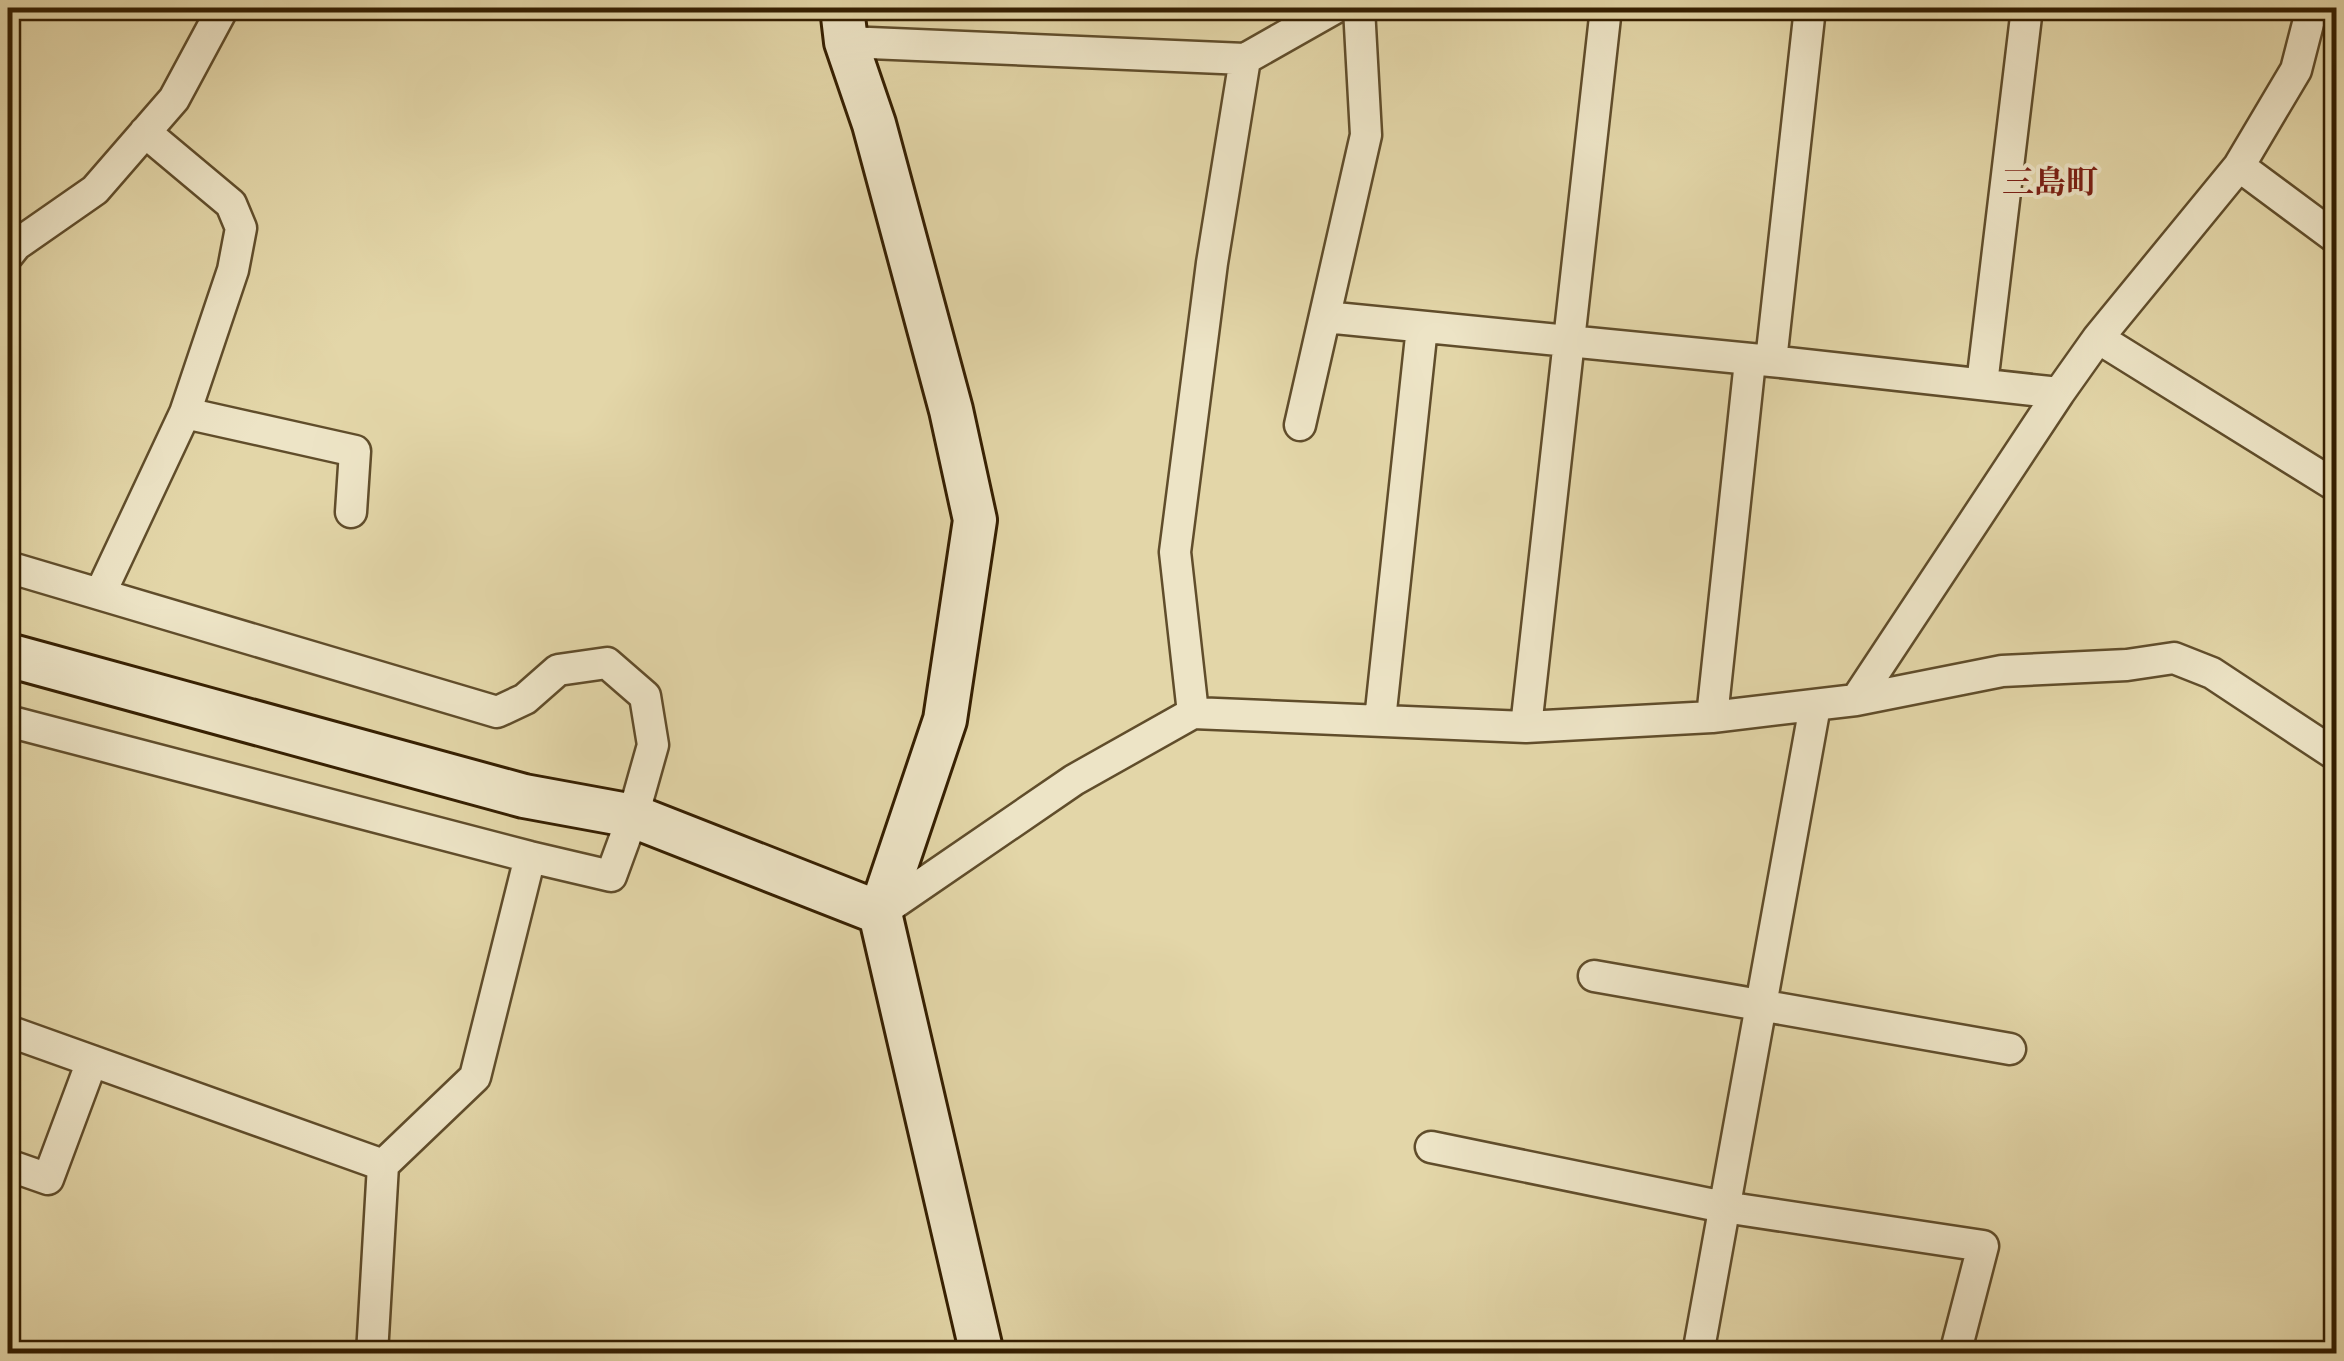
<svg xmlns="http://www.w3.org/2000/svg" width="2344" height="1361" viewBox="0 0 2344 1361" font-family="'Libre Caslon Text','Noto Serif JP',serif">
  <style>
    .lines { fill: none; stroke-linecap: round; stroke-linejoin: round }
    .street-casing { stroke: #604d2b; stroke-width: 35 }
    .secondary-casing { stroke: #351f01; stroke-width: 48 }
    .street { stroke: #ede4c6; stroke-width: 30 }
    .secondary { stroke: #ede4c6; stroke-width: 42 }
    .labels { text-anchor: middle; stroke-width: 8; stroke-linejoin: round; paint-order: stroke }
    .neighbourhood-label { font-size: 32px; font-weight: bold; fill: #7a1f14; stroke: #ede4c6 }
  </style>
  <rect width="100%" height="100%" fill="#e3d6a8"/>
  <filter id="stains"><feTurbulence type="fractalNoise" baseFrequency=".002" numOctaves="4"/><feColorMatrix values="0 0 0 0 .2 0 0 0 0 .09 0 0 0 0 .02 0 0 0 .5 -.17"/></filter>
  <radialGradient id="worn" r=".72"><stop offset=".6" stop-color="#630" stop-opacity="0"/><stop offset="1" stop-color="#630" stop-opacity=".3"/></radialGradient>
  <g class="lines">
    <defs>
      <path id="street" d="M846,42l399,17 90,-51
        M2239,166l97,72
        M8,255l8,-10 79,-55 79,-91 49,-91
        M1325,317l446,44 288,32
        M2098,338l238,148
        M1771,361l39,-353
        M1982,384l45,-376
        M185,413l170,38 -4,61
        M1300,425l66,-290 -7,-127
        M8,567l489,145 28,-13 33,-29 49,-7 38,33 8,49 -20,71 -22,60 -81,-19 -522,-136
        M100,594l85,-181 48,-143 8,-42 -10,-24 -86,-72
        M1856,700l203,-307 39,-55 141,-172 57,-96 16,-62
        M1193,713l-18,-161 37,-289 33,-204
        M1712,717l38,-356
        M1380,720l42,-393
        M1526,727l80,-719
        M880,913l194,-133 119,-67 333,14 186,-10 144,-17 146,-29 125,-6 47,-7 38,15 124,82
        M1594,976l416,73
        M8,1031l375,134
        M1431,1147l293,60 259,39 -28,108
        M8,1165l40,14 44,-118
        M372,1354l11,-189 92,-88 55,-220
        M1698,1354l117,-648"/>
      <path id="secondary" d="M842,8l4,34 28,82 77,286 24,110 -30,200 -65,193 102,441
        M8,655l516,141 109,20 247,97"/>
    </defs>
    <!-- street casing -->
    <use href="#street" class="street-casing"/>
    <!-- secondary casing -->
    <use href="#secondary" class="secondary-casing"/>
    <!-- street -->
    <use href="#street" class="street"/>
    <!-- secondary -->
    <use href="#secondary" class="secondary"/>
  </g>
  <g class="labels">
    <!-- neighbourhood labels -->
    <g class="neighbourhood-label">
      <text x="2050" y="193">三島町</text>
    </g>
  </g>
  <!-- margin -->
  <rect width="2344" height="1361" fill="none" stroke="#e3d6a8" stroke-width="40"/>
  <rect x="10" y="10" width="2324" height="1341" fill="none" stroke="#351f01" stroke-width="5"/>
  <rect x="20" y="20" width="2304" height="1321" fill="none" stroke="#351f01" stroke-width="2.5"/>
  <rect width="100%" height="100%" filter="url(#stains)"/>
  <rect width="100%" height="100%" fill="url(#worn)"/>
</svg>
